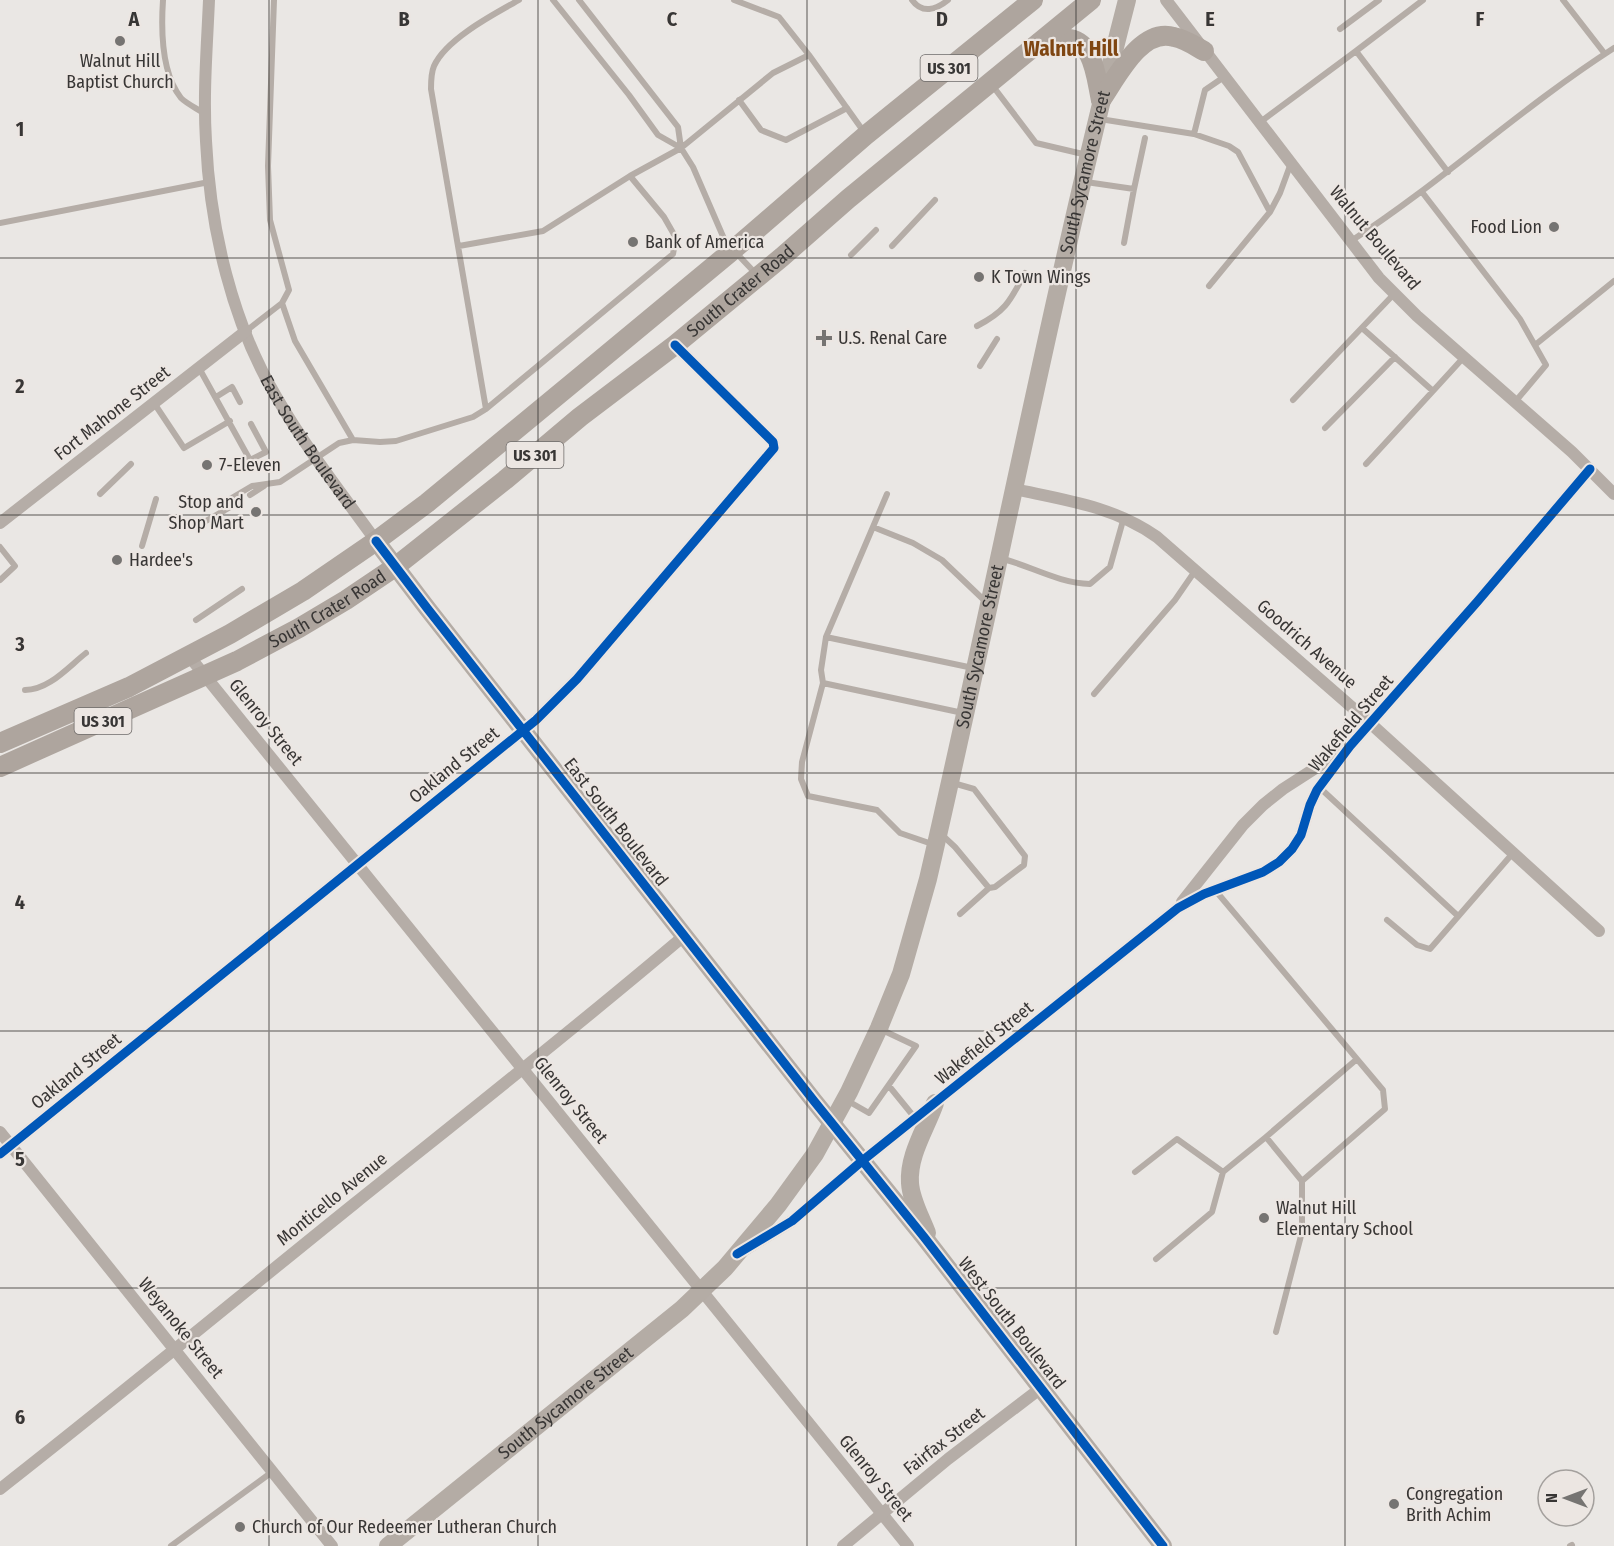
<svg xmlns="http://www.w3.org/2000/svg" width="1614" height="1546" viewBox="0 0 1614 1546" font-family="'Fira Sans Condensed',sans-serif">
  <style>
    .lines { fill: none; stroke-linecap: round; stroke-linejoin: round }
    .lane { stroke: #b5ada7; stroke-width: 6 }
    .street { stroke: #b5ada7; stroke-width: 12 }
    .secondary { stroke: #b4aca5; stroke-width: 18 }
    .primary { stroke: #aea59e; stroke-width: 20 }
    .cycleway-casing { stroke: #ece6e2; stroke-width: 13 }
    .cycleway { stroke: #0057b8; stroke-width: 9 }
    .grid { fill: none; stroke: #383635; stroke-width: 1.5; stroke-opacity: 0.55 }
    .poi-dot { fill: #767472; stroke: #ece6e2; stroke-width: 2 }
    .labels { text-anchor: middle; stroke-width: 4.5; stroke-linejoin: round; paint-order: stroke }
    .shield { fill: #ece6e2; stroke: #6e6b69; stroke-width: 1.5 }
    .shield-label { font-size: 16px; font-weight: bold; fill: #383635 }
    .poi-label { font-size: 18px; fill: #383635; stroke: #ece6e2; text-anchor: start }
    .street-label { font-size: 18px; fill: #383635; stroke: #ece6e2 }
    .quarter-label { font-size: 21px; font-weight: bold; fill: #7f4612; stroke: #ece6e2 }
    .grid-label { font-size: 20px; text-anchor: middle; font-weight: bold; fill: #383635; stroke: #ece6e2; stroke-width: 4.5; stroke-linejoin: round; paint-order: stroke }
  </style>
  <rect width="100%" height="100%" fill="#eae7e4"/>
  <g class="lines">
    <!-- lane -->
    <path class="lane" d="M163,0c-2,30 -2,73 18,98 6,6 17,11 24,16
      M553,0l76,95 29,40 23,13
      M579,0l99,127 3,21 12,19 32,74 32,34
      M734,0l45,17 30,38
      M912,0c10,14 24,10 36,0
      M1563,0l42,54
      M1340,29l39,-29
      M1356,51l67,-51
      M992,85l44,58 51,12
      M739,100l22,30 25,10 61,-32
      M1100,119l94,15 11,-44 19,-13
      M1259,123l97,-72 92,121
      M1194,134l35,12 9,6 32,60
      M1086,182l48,7 11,-51
      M1422,192l98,127 26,46 -31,37
      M0,223l209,-41
      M1351,241c91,-59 171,-134 263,-193
      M1124,243l10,-54
      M459,246l84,-15 87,-55 51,-28 92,-75 36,-18 55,77
      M892,246l43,-46
      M851,255l25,-25
      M1209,286l61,-74 10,-19 11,-30
      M282,303l13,38 58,99
      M977,326c29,-15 33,-25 48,-53
      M1362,328l71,63 -67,73
      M246,331l36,-28 7,-13 -19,-70 -2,-54 6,-166
      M1535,345l79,-64
      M980,366l17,-27
      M199,368l51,92 16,-8 -15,-28
      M1433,391l31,-34
      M216,397l16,-10 8,15
      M1293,400l101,-106
      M154,403l30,45 46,-27
      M486,409l187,-155 3,-16 -12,-21 -34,-41
      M1325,428l70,-71
      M100,494l31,-30
      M887,494l-61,143 147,31
      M250,495l14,-9
      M224,511l1,-9 27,-16 28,-4 59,-39 14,-3 27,2 16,-1 77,-24 13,-8 -55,-320c0,-8 0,-16 3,-23 12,-27 60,-52 85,-66
      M199,525l40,-23
      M873,527l40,16 29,17 44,42
      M142,546l14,-47
      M0,547l15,19 -15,14
      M1000,558c31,8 58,25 90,26l20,-17 14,-50
      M196,620l46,-31
      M826,637l-5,33 2,13 -21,79 -1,17 7,17 69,14 23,23 35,12
      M823,683l140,30
      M25,690c24,0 43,-23 61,-37
      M1094,694l81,-94 20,-29
      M1319,787l139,129
      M941,834l14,13 34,41 6,-1 29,-22 1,-9 -51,-67 -21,-6
      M1215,890l168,200 2,19 -83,72v51l-26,100
      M960,914l29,-26
      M1387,920l30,25 13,4 83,-96
      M889,1086l26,32
      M848,1101l21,12 47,-67 -36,-17
      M1135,1172l42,-33 46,33 43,-35
      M1302,1181l-36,-44 91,-78
      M1156,1259l56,-47 11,-40
      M171,1546l101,-74
      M1570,1546l2,-1"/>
    <!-- street -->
    <g class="street">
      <path id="s1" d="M209,0c-2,47 -6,94 -3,141 4,87 26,182 71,257 29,50 65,96 99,143"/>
      <path d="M1166,0l213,278 38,38 155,136 42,42"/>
      <path d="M1014,489c51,11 99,17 143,48l213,186 229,208"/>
      <path d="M0,523l246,-192"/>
      <path d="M189,656l719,890"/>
      <path d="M1182,902l61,-77 20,-20 20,-16 59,-38"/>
      <path d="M0,1132l332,414"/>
      <path d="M0,1154l536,-434 41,-41 197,-231 -1,-6 -98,-97"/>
      <path d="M746,1249l46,-28 70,-60 316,-253 26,-14 59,-22 16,-10 13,-13 9,-14 9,-30 7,-15 33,-44 127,-144 113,-133"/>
      <path d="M0,1489c119,-93 236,-190 354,-285 111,-89 223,-177 331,-269"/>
      <path d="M843,1546l105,-87 93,-71"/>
    </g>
    <!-- secondary -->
    <g class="secondary">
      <path d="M376,541l51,67 387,493 110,136 239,309"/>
      <path d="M927,1233c-6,-16 -16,-33 -17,-50 -2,-28 16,-54 25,-80"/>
      <path id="s2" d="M388,1546l294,-237 43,-41 53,-63 37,-51 34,-62 30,-64 22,-54 27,-95c68,-293 124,-588 199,-879"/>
    </g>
    <!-- primary -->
    <g class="primary">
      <path d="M1039,43c8,-1 16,-4 23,-4 32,-3 34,39 39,61"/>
      <path d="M1101,100c16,-23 40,-73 73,-63 11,2 21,9 30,14"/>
      <path d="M0,743l129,-56 101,-53 73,-43 73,-50 51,-38 154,-127 152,-126 133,-115 167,-135"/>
      <path id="s3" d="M0,767l237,-106 62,-33 47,-28 49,-33 110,-87 75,-63 95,-72 107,-88 66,-58 243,-199"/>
    </g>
    <defs>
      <path id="cycleway" d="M376,541l51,67 387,493 110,136 239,309
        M0,1154l536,-434 41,-41 197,-231 -1,-6 -98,-97
        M737,1254l55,-33 70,-60 316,-253 26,-14 59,-22 16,-10 13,-13 9,-14 9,-30 7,-15 33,-44 127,-144 113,-133"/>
    </defs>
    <!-- cycleway casing -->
    <use href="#cycleway" class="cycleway-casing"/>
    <!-- cycleway -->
    <use href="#cycleway" class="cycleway"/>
  </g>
  <!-- grid -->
  <path class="grid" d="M269,0v1546M538,0v1546M807,0v1546M1076,0v1546M1345,0v1546M0,258h1614M0,515h1614M0,773h1614M0,1031h1614M0,1288h1614"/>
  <!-- markers -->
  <g class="poi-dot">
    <circle cx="120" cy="41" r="6"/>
    <circle cx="1554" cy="227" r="6"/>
    <circle cx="633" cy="242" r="6"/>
    <circle cx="979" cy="277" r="6"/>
    <path d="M821 329h6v6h6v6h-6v6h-6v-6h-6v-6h6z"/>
    <circle cx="207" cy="465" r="6"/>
    <circle cx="256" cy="512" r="6"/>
    <circle cx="117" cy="560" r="6"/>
    <circle cx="1264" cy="1218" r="6"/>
    <circle cx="1394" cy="1504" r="6"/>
    <circle cx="240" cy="1527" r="6"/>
  </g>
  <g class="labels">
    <!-- shield labels -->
    <g class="shield">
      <rect x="920.5" y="55" width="57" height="26" rx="4.5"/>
      <rect x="506.5" y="442" width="57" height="26" rx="4.5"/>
      <rect x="74.5" y="708" width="57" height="26" rx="4.5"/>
    </g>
    <g class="shield-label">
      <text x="949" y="74">US 301</text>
      <text x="535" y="461">US 301</text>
      <text x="103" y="727">US 301</text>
    </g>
    <!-- poi labels -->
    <g class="poi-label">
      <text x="120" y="67" text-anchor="middle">Walnut Hill<tspan x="120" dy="21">Baptist Church</tspan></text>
      <text x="1542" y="233" text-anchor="end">Food Lion</text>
      <text x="645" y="248">Bank of America</text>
      <text x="991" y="283">K Town Wings</text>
      <text x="838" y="344">U.S. Renal Care</text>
      <text x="219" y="471">7-Eleven</text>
      <text x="244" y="508" text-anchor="end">Stop and<tspan x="244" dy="21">Shop Mart</tspan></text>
      <text x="129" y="566">Hardee's</text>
      <text x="1276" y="1214">Walnut Hill<tspan x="1276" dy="21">Elementary School</tspan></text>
      <text x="1406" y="1500">Congregation<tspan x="1406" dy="21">Brith Achim</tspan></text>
      <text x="252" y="1533">Church of Our Redeemer Lutheran Church</text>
    </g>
    <!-- street labels -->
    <g class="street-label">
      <text dy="6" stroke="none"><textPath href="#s2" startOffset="1605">South Sycamore Street</textPath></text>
      <text transform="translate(1375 238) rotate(50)" y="6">Walnut Boulevard</text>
      <text dy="6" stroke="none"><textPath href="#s3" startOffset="886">South Crater Road</textPath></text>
      <text transform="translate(112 413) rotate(-38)" y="6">Fort Mahone Street</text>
      <text dy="6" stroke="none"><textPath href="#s1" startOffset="464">East South Boulevard</textPath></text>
      <text dy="6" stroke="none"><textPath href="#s3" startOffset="364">South Crater Road</textPath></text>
      <text transform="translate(1307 644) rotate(41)" y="6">Goodrich Avenue</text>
      <text dy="6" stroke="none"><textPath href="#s2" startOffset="1119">South Sycamore Street</textPath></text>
      <text transform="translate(266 722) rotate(51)" y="6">Glenroy Street</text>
      <text transform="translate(1351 723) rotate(-50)" y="6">Wakefield Street</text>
      <text transform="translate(454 765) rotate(-39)" y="6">Oakland Street</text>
      <text transform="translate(616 822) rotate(52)" y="6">East South Boulevard</text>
      <text transform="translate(984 1043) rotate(-39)" y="6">Wakefield Street</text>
      <text transform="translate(76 1071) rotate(-39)" y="6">Oakland Street</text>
      <text transform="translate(571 1100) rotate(51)" y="6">Glenroy Street</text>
      <text transform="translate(332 1199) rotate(-39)" y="6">Monticello Avenue</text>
      <text transform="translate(1012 1323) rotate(52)" y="6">West South Boulevard</text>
      <text transform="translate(181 1328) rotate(51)" y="6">Weyanoke Street</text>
      <text dy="6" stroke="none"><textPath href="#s2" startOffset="228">South Sycamore Street</textPath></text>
      <text transform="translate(944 1441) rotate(-38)" y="6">Fairfax Street</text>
      <text transform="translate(876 1478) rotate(51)" y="6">Glenroy Street</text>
    </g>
    <!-- quarter labels -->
    <g class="quarter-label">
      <text x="1071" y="56">Walnut Hill</text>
    </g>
  </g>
  <g class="grid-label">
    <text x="134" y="26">A</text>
    <text x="404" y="26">B</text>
    <text x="672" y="26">C</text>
    <text x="942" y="26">D</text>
    <text x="1210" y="26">E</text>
    <text x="1480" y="26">F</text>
    <text x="20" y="136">1</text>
    <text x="20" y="393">2</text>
    <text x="20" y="651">3</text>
    <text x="20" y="909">4</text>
    <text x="20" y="1166">5</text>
    <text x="20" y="1424">6</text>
  </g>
  <!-- north arrow -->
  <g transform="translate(1566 1498) rotate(270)"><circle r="28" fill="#ece6e2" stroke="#a4a09d" stroke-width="1.5"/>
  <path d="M0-4.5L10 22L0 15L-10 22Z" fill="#767472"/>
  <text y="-9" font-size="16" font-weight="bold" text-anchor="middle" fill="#383635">N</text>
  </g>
</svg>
